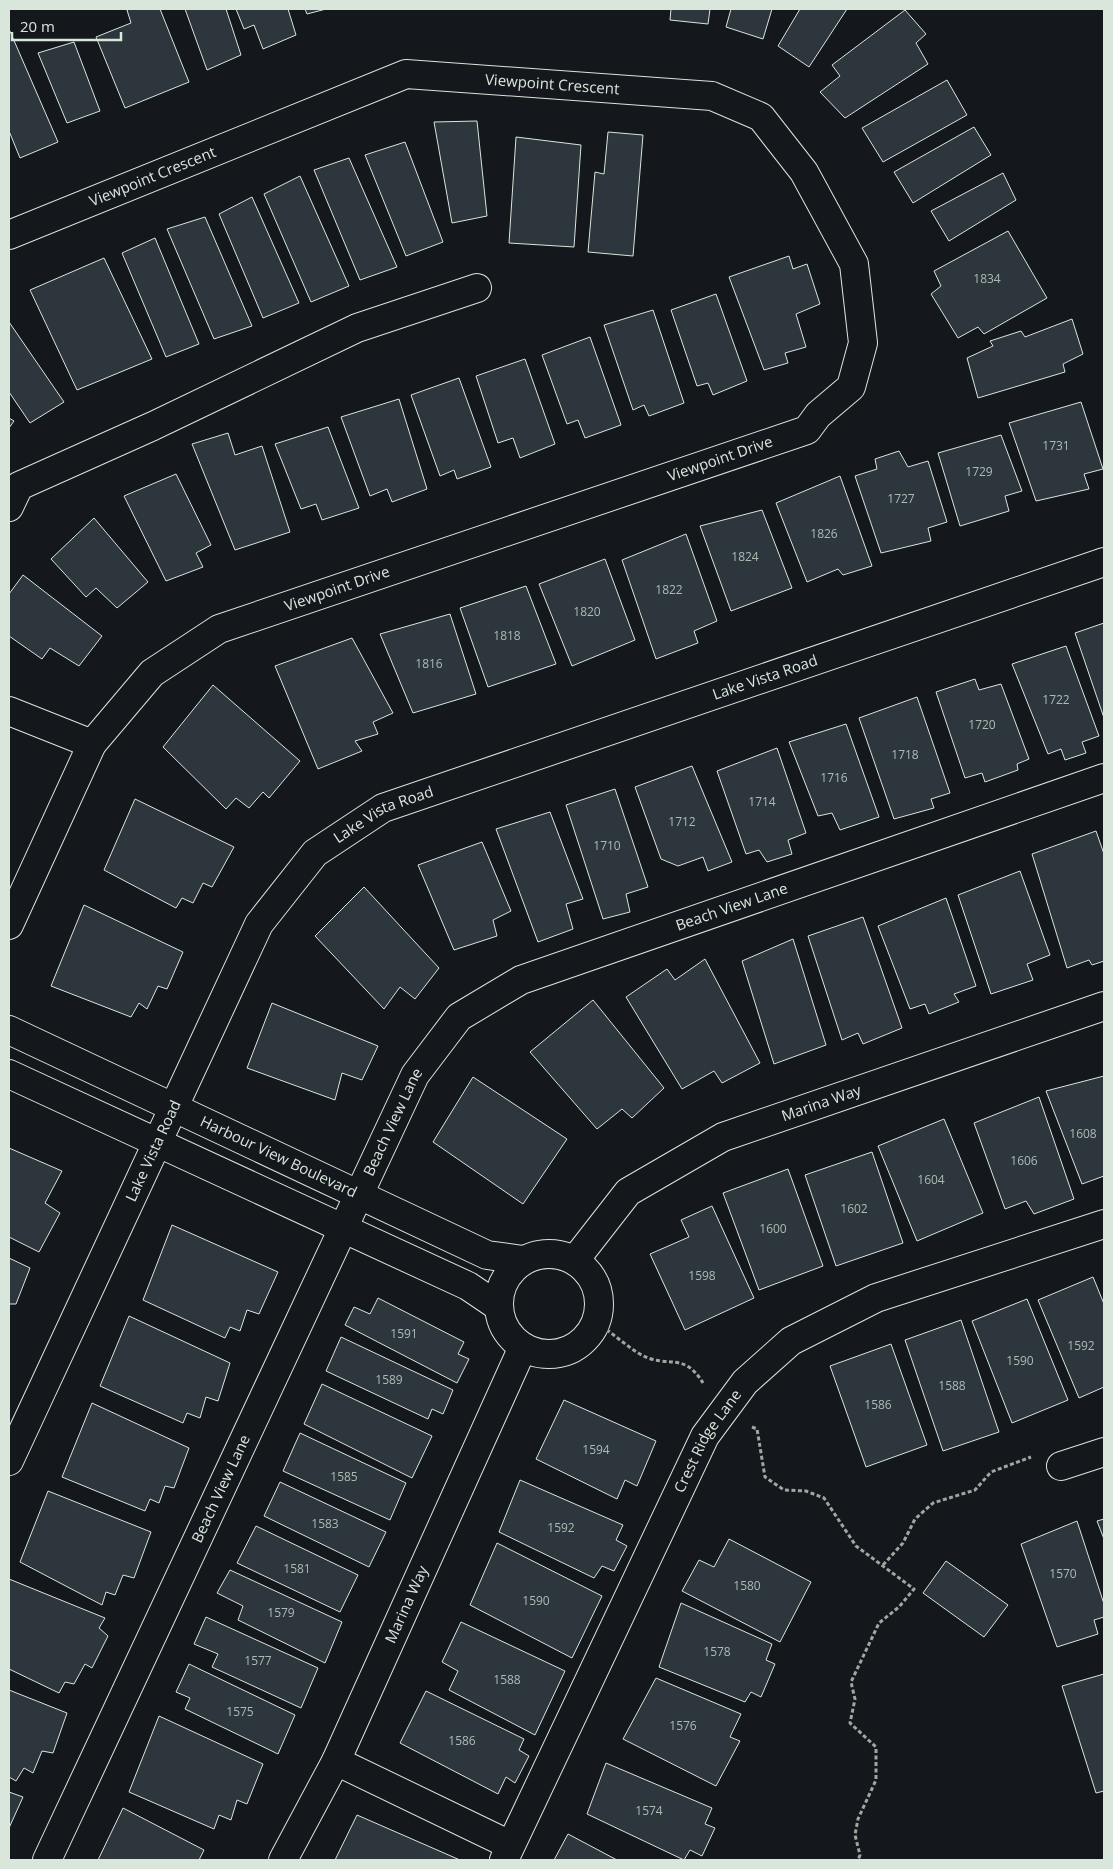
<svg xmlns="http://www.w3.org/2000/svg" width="1113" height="1869" viewBox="0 0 1113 1869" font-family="'Open Sans',sans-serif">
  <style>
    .building { fill: #2c363c; stroke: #d8e6dc }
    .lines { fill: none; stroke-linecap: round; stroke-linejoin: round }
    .minor-casing { stroke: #d8e6dc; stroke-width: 30 }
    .path { stroke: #9da8a2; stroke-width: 3; stroke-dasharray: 4 2.5; stroke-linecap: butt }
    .minor { stroke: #14181c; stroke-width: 28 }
    .labels { text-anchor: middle; stroke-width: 4; stroke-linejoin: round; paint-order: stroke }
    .number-label { font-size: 12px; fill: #adbab4 }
    .street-label { font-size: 15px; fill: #d8e6dc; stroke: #14181c }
  </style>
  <rect width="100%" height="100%" fill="#14181c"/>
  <!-- building -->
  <path class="building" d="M130,9h30l29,73 -64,26 -29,-71 35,-14 -4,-13z
    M185,9h41l15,46 -34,15z
    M236,9h52l8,26 -33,14 -9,-24 -10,4z
    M305,9h21l-19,5z
    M671,9h39l-2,15 -38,-4z
    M731,9h41l-9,30 -37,-12z
    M800,9h47l-38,58 -31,-21z
    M905,10l21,24 -10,9 12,21 -83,54 -25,-26 20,-16 -8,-11z
    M9,29l49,113 -38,16 -11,-27z
    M74,42l26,69 -33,12 -29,-70z
    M947,80l20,35 -84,47 -21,-34z
    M477,121l10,95 -35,7 -18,-101z
    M974,127l17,28 -78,48 -19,-31z
    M608,132l35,3 -10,121 -45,-4 7,-80 9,2z
    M516,137l65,8 -7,102 -65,-4z
    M405,142l38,100 -37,14 -41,-101z
    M349,158l48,109 -37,13 -46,-110z
    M1003,173l13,27 -67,41 -18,-30z
    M300,176l49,110 -38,16 -47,-108z
    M252,197l47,106 -36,15 -44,-104z
    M205,217l47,109 -38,13 -47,-110z
    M1008,231l39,67 -63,36 -6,-7 -20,11 -27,-44 10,-8 -7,-15z
    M155,238l44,106 -33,13 -44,-104z
    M789,256l4,13 14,-5 13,40 -24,10 10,33 -21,6 3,10 -24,7 -35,-93z
    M104,258l48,101 -75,31 -47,-100z
    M716,294l31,87 -34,14 -5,-12 -11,3 -26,-76z
    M653,310l31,93 -35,13 -5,-11 -11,5 -29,-85z
    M1072,319l11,35 -20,10 2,8 -87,26 -11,-40 26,-12 -3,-5 31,-10 4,6z
    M9,322l55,80 -34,21 -21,-31z
    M590,337l31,88 -36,13 -7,-18 -11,4 -25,-69z
    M525,359l30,85 -35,14 -7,-20 -15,5 -22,-67z
    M459,378l32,89 -34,12 -3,-9 -14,6 -29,-81z
    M399,399l28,90 -35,13 -5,-13 -17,7 -29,-79z
    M1081,402l22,67 -19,5 5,15 -53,12 -27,-78z
    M9,418l5,3 -5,7z
    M328,427l31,81 -37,12 -6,-16 -15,5 -26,-65z
    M228,433l7,22 27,-9 28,86 -55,18 -43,-106z
    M1001,435l21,56 -17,5 4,15 -49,15 -22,-73z
    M899,451l9,16 20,-6 19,61 -19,6 3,13 -50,12 -26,-77 22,-7 -2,-10z
    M176,474l35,71 -15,8 7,14 -37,14 -42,-85z
    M840,476l32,90 -29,9 -5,-6 -31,13 -31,-79z
    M762,510l30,78 -61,23 -31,-85z
    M94,518l54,64 -31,26 -21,-20 -10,9 -35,-38z
    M686,534l31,87 -23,10 4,12 -42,16 -34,-99z
    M605,559l30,81 -63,26 -33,-82z
    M23,575l79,61 -23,30 -29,-18 -8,11 -33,-23v-42z
    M526,586l30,78 -68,23 -28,-79z
    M450,614l26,80 -63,19 -33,-79z
    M1104,623v95l-29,-85z
    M352,638l41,75 -20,9 5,12 -23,7 7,10 -44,18 -43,-103z
    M1066,646l33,90 -17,6 4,11 -21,7 -4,-11 -13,5 -36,-90z
    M975,679l4,11 22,-6 28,75 -12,5 1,6 -33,12 -3,-9 -17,5 -29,-86z
    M213,685l87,76 -31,37 -6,-6 -14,16 -13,-10 -10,11 -63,-62z
    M917,697l33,96 -19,6 3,9 -40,11 -35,-101z
    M846,724l33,93 -39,13 -8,-17 -14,3 -29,-74z
    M777,748l29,85 -18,7 4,14 -25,8 -8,-12 -13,4 -29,-83z
    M692,766l40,96 -24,9 -5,-14 -25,9 -17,-7 -26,-72z
    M615,789l33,98 -22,7 4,18 -27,7 -37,-114z
    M135,799l99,48 -22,40 -9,-4 -10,20 -11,-5 -6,10 -72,-38z
    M550,812l33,87 -17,5 7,25 -35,13 -42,-113z
    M1096,831l8,23v107l-12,4 -3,-5 -22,8 -35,-114z
    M482,842l29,69 -18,9 4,16 -43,14 -36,-85z
    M1020,871l30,84 -23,9 6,16 -42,14 -33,-99z
    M364,887l75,81 -24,31 -15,-12 -16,22 -69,-73z
    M946,898l30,88 -22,8 5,8 -30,12 -4,-10 -15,5 -32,-83z
    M84,905l99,47 -16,37 -9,-3 -11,23 -8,-6 -8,14 -80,-31z
    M863,917l39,111 -39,16 -5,-11 -16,7 -34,-104z
    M793,939l33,106 -52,19 -32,-103z
    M705,959l55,104 -38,20 -8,-12 -32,18 -56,-92 41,-28 8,11z
    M593,1000l71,88 -32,30 -10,-9 -25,20 -67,-77z
    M272,1003l106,43 -16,34 -20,-7 -7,27 -88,-32z
    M1104,1076v100l-22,8 -36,-93z
    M473,1077l94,62 -44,65 -90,-62z
    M1039,1097l35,102 -40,15 -8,-13 -21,8 -31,-86z
    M944,1119l39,94 -66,28 -39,-95z
    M9,1148l53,23 -17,32 15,10 -21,39 -30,-15z
    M872,1152l31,91 -67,23 -31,-91z
    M788,1169l35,97 -64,24 -36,-97z
    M712,1206l42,92 -69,32 -35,-76 39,-17 -8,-17z
    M172,1225l106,47 -19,42 -12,-4 -7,21 -10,-4 -5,11 -82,-38z
    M9,1258l21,10 -14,36h-7z
    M1093,1277l11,27v83l-25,11 -41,-98z
    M378,1298l86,44 -6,12 11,5 -12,24 -112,-58 9,-18 16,7z
    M1027,1299l41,101 -56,23 -40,-102z
    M129,1316l101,47 -12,38 -12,-4 -6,21 -13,-5 -4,10 -83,-37z
    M961,1320l38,112 -56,19 -38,-111z
    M341,1337l112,53 -10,24 -11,-5 -4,10 -102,-48z
    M891,1344l36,101 -61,22 -36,-101z
    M322,1384l110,52 -20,42 -108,-54z
    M564,1400l92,41 -19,45 -12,-6 -8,19 -81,-40z
    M92,1403l97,45 -15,40 -9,-2 -6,17 -9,-4 -5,12 -83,-34z
    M300,1433l106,50 -16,37 -107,-49z
    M520,1480l103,45 -7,15 11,6 -13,25 -12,-5 -8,12 -95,-46z
    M280,1482l106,50 -17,35 -105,-51z
    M48,1491l103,41 -17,46 -11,-3 -8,20 -9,-3 -4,13 -82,-43z
    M1104,1519v20l-7,-18z
    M1077,1521l27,83v13l-10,3 4,14 -41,13 -36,-103z
    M256,1526l102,49 -18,37 -103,-49z
    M729,1539l82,43 -31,60 -98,-51 17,-31 15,7z
    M497,1543l105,53 -30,62 -102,-53z
    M946,1561l62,44 -24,32 -61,-44z
    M230,1570l112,52 -17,41 -87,-43 5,-14 -26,-13z
    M9,1579l96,39 -6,10 9,8 -16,32 -7,-4 -11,20 -9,-2 -6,11 -50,-24z
    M681,1603l91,41 -6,16 9,4 -14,33 -10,-5 -6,10 -86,-35z
    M206,1617l112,51 -17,40 -89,-41 6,-13 -24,-10z
    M461,1622l104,49 -30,64 -86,-45 9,-19 -16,-9z
    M189,1664l106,51 -17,39 -93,-45 5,-11 -14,-6z
    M1104,1674v117l-8,2 -34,-107z
    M656,1678l85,36 -11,23 10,4 -24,45 -93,-47z
    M9,1690l58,23 -14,40 -11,-2 -9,22 -9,-5 -8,13 -7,-4z
    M426,1691l98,48 -5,11 10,6 -14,27 -9,-6 -8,17 -98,-51z
    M159,1716l104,48 -16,40 -10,-4 -6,20 -12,-5 -5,14 -85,-37z
    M606,1763l106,45 -7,16 10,4 -13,28 -12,-6 -6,10 -97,-46z
    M9,1792l14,5 -14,31z
    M123,1808l81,42 -5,10h-101z
    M357,1815l103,45h-125z
    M568,1834l49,26h-63z"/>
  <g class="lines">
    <defs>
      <g id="minor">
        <path id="s1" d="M9,235l397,-161 306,22 49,21 43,55 50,92 9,79 -12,44 -33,28 -11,15 -588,199 -67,44 -60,71 -83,181"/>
        <path d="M9,507l10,-21 134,-60 204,-98 120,-40"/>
        <path d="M9,711l83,33"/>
        <path id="s2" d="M9,1030l478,225 36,5"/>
        <path d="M9,1074l459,212 31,21"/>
        <circle cx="549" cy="1304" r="50"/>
        <path id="s3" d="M575,1260l53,-68 95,-55 381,-131"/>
        <path id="s4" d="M9,1461l250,-537 56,-71 68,-45 721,-246"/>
        <path d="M1061,1466l43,-14"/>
        <path d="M336,1761l174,84"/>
        <path id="s5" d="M47,1860l368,-785 44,-58 62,-37 583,-202"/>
        <path id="s6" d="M283,1860l53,-99 187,-414"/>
        <path id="s7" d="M504,1860l201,-424 40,-54 46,-41 85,-43 228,-74"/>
      </g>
    </defs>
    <!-- minor casing -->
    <use href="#minor" class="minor-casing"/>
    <!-- path -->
    <path class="path" d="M596,1322c15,10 29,23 44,32 27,16 43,-4 63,29
      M752,1427l5,2 8,48 19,13 22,1 18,7 32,48 58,43 -15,18 -20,16 -28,59 4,17 -5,24 26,24v33l-18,39 -3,16 5,20 -2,5
      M883,1565l20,-22 12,-24 18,-16 42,-13 16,-18 40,-15"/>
    <!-- minor -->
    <use href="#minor" class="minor"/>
  </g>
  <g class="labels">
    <!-- number labels -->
    <g class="number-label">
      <text x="987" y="283">1834</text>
      <text x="1056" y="450">1731</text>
      <text x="979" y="476">1729</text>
      <text x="901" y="503">1727</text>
      <text x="824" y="538">1826</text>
      <text x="745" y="561">1824</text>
      <text x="669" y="594">1822</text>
      <text x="587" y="616">1820</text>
      <text x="507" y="640">1818</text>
      <text x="429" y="668">1816</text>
      <text x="1056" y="704">1722</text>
      <text x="982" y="729">1720</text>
      <text x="905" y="759">1718</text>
      <text x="834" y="782">1716</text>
      <text x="762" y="806">1714</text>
      <text x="682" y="826">1712</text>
      <text x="607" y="850">1710</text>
      <text x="1083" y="1138">1608</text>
      <text x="1024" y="1165">1606</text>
      <text x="931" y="1184">1604</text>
      <text x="854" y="1213">1602</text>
      <text x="773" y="1233">1600</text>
      <text x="702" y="1280">1598</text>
      <text x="404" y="1338">1591</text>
      <text x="1081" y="1350">1592</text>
      <text x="1020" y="1365">1590</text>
      <text x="389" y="1384">1589</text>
      <text x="952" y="1390">1588</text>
      <text x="878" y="1409">1586</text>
      <text x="596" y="1454">1594</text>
      <text x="344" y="1481">1585</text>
      <text x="325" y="1528">1583</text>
      <text x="561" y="1532">1592</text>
      <text x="297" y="1573">1581</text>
      <text x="1063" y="1578">1570</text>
      <text x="747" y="1590">1580</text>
      <text x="536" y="1605">1590</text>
      <text x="281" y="1617">1579</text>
      <text x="717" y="1656">1578</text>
      <text x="258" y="1665">1577</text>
      <text x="507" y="1684">1588</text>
      <text x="240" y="1716">1575</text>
      <text x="683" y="1730">1576</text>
      <text x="462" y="1745">1586</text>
      <text x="649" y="1815">1574</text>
    </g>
    <!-- street labels -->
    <g class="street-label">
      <text dy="5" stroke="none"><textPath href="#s1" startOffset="575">Viewpoint Crescent</textPath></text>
      <text dy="5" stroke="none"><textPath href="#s1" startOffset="155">Viewpoint Crescent</textPath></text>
      <text transform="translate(720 459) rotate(-19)" y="5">Viewpoint Drive</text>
      <text transform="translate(337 589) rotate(-19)" y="5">Viewpoint Drive</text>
      <text dy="5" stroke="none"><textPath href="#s4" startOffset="1168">Lake Vista Road</textPath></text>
      <text dy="5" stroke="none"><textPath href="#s4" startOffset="762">Lake Vista Road</textPath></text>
      <text dy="5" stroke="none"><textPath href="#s5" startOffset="1235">Beach View Lane</textPath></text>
      <text dy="5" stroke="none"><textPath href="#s3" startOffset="300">Marina Way</textPath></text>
      <text dy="5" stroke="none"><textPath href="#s5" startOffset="815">Beach View Lane</textPath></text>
      <text dy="5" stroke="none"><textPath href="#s4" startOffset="342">Lake Vista Road</textPath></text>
      <text dy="5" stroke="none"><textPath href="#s2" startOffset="298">Harbour View Boulevard</textPath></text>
      <text dy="5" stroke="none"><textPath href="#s7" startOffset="466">Crest Ridge Lane</textPath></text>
      <text dy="5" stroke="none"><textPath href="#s5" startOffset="410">Beach View Lane</textPath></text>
      <text dy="5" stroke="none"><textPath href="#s6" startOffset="284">Marina Way</textPath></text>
    </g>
  </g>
  <!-- border -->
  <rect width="1113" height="1869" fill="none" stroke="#d8e6dc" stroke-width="20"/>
  <!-- scale -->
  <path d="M12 32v8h109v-8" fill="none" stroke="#d8e6dc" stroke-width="2.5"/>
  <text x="20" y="32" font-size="15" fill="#d8e6dc" stroke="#14181c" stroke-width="4" paint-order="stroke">20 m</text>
</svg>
